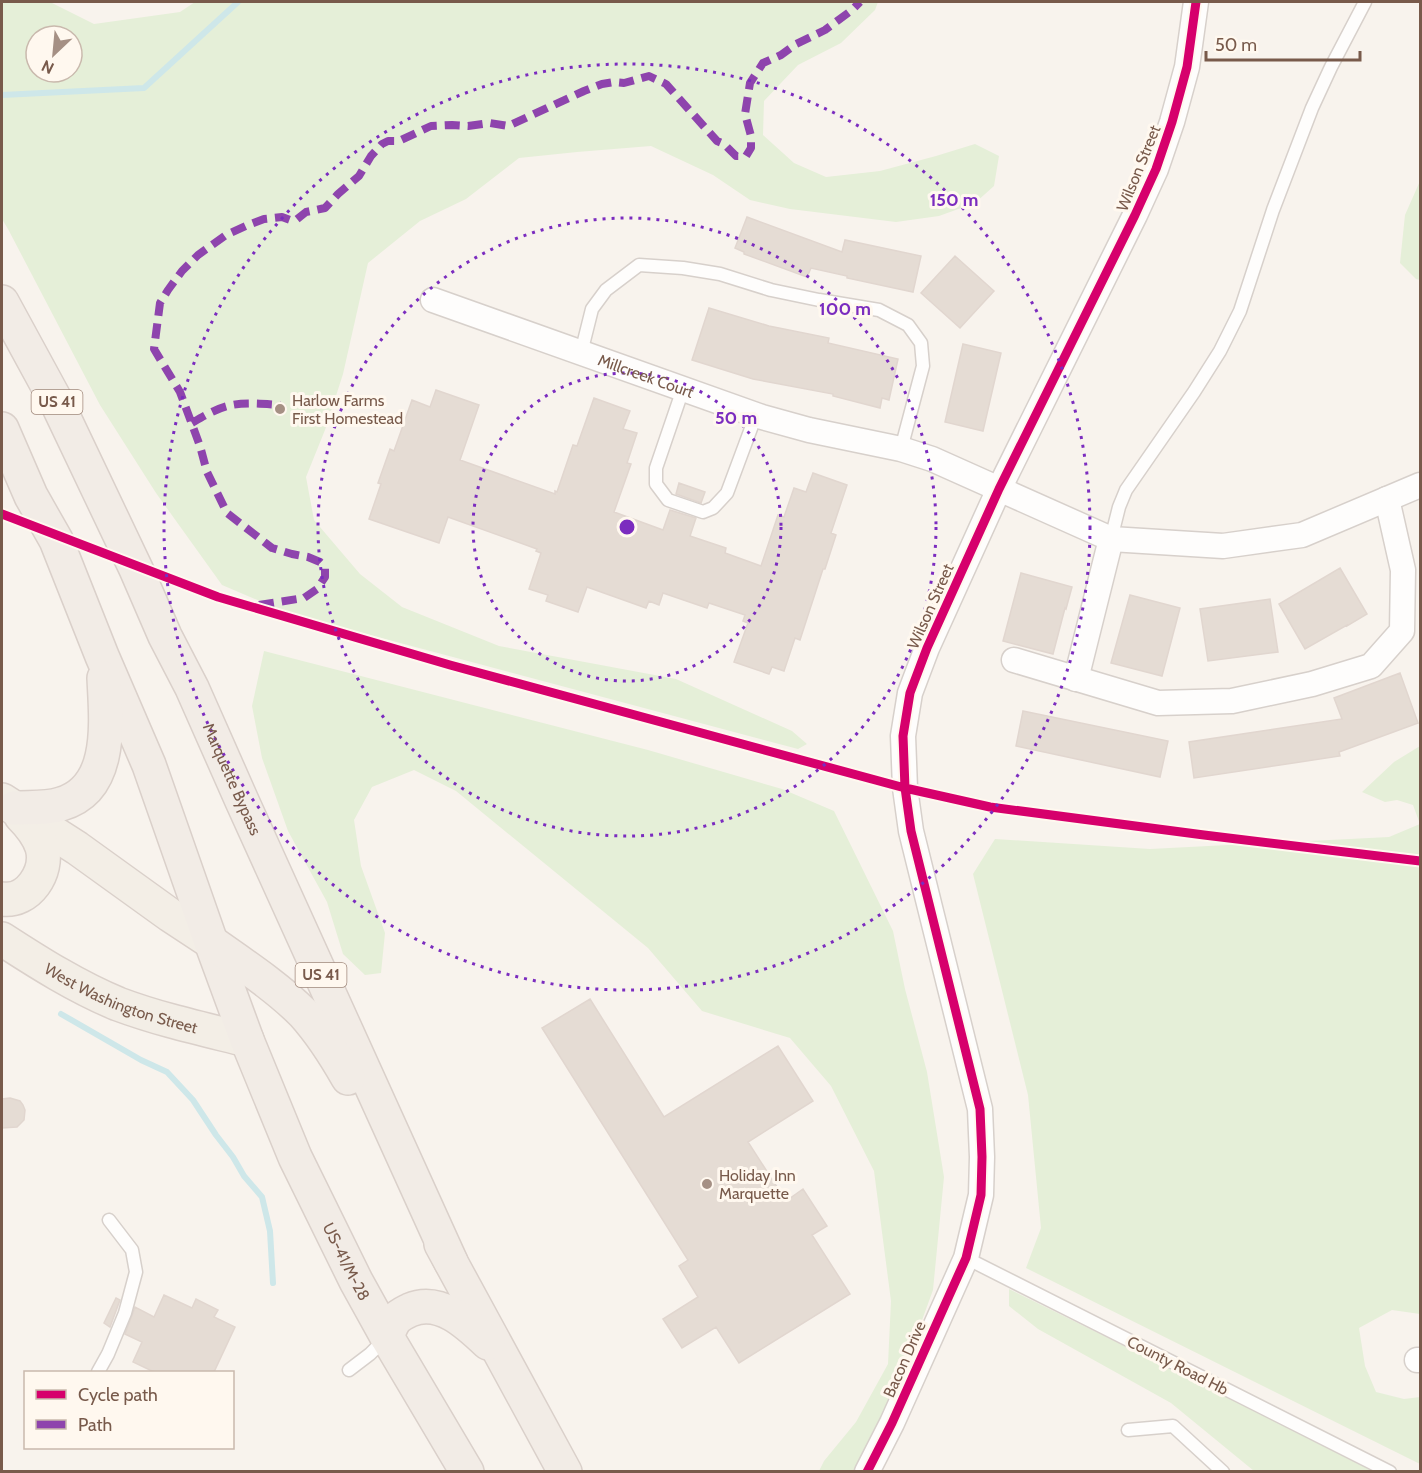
<svg xmlns="http://www.w3.org/2000/svg" width="1422" height="1473" viewBox="0 0 1422 1473" font-family="Cabin,sans-serif">
  <style>
    .green { fill: #e5efd8; fill-rule: evenodd }
    .lines { fill: none; stroke-linecap: round; stroke-linejoin: round }
    .stream { stroke: #cee7e9; stroke-width: 6 }
    .building { fill: #e5dcd4; stroke: #e1d6cf; stroke-width: 1.5 }
    .service-casing { stroke: #d7d0cb; stroke-width: 15 }
    .minor-casing { stroke: #d7d0cb; stroke-width: 27 }
    .primary-casing { stroke: #dad0ca; stroke-width: 36 }
    .trunk-casing { stroke: #dad0ca; stroke-width: 36 }
    .service { stroke: #fefdfc; stroke-width: 12 }
    .minor { stroke: #fefdfc; stroke-width: 24 }
    .primary { stroke: #f3eee6; stroke-width: 33 }
    .trunk { stroke: #f2ece6; stroke-width: 33 }
    .quiet { stroke: #8e44ad; stroke-width: 8; stroke-dasharray: 15 8; stroke-linecap: butt }
    .cycleway-casing { stroke: #fff8ef; stroke-width: 13 }
    .cycleway { stroke: #d6006c; stroke-width: 9 }
    .ring { fill: none; stroke: #7b2cbf; stroke-width: 3; stroke-dasharray: 3 6 }
    .poi-dot { fill: #a59084; stroke: #fff8ef; stroke-width: 2 }
    .labels { text-anchor: middle; stroke-width: 6; stroke-linejoin: round; paint-order: stroke }
    .shield { fill: #fff8ef; stroke: #a0897c; stroke-width: 1.5 }
    .shield-label { font-size: 15px; font-weight: bold; fill: #785a4b }
    .street-label { font-size: 16px; fill: #785a4b; stroke: #fff8ef }
    .poi-label { font-size: 16px; fill: #785a4b; stroke: #fff8ef; text-anchor: start }
    .centre { fill: #7b2cbf; stroke: #fff8ef; stroke-width: 3 }
    .ring-label { font-size: 18px; text-anchor: middle; font-weight: bold; fill: #7b2cbf; stroke: #fff8ef; stroke-width: 6; stroke-linejoin: round; paint-order: stroke }
  </style>
  <rect width="100%" height="100%" fill="#f8f3ed"/>
  <!-- green -->
  <path class="green" d="M2,2h48l44,22 86,-12 15,-10h683l-3,8 -34,33 -43,22 -34,36 -1,34 31,28 32,14 54,-6 56,-15 39,-12 24,12 -5,30 -19,17 -36,13 -43,6 -106,-13 -40,-9 -37,-25 -62,-29 -74,6 -58,6 -53,41 -46,22 -52,42 -25,111 -18,56 -19,47 8,43 46,54 42,33 97,39 177,33 116,52 15,13 -9,5 -510,-136 -66,-28 -66,-92 -56,-88 -92,-176 -6,-10zM36,36h36v36h-36z
    M1420,181v99l-4,-1 -16,-16 5,-48z
    M264,651l384,99 134,39 52,22 59,120 12,58 22,83 17,105 -11,113 -47,129 -26,52h-41l5,-10 32,-39 32,-58 3,-63 -17,-130 -43,-85 -41,-48 -88,-27 -54,-63 -192,-157 -42,-21 -42,17 -18,33 7,46 24,67 -4,40 -16,2 -22,-21 -16,-52 -39,-71 -26,-73 -10,-52z
    M1420,746v568l-28,-4 -33,18 6,38 11,26 28,7 16,-2v67l-394,-196 15,-40 -13,-133 -55,-221 22,-35 155,10 239,-12 31,-13 -7,-19 -16,-5 -12,2 -23,-10 32,-30z
    M1009,1289l368,182h-123l-83,-68 -133,-74 -29,-23z"/>
  <g class="lines">
    <!-- stream -->
    <path class="stream" d="M2,95l142,-7 94,-86
      M61,1014l80,46 26,12 26,28 23,35 17,22 11,19 18,21 8,34 3,52"/>
  </g>
  <!-- building -->
  <path class="building" d="M747,217l95,35 3,-12 76,16 -8,36 -66,-14v-2l-36,-8 -4,9 -63,-23v-2l-9,-4z
    M955,256l39,35 -34,37 -39,-35z
    M709,308l60,18 60,12 -1,5 70,16 -9,41 -7,-2 -2,10 -47,-12v-2l-80,-15 -61,-19z
    M963,344l38,9 -18,78 -38,-9z
    M436,390l43,15 -19,55 95,34v-3l2,1 16,-47 4,1 17,-48 36,13 -7,18 14,4 -10,30 4,1 -17,48 49,18 7,-20 26,8 -6,18 36,12 -1,5 36,13 17,-51 6,2 10,-29 12,4 7,-19 34,12 -16,48 5,2 -11,34h-2l-23,71 -5,-2 -11,33 -12,-4 -3,7 -35,-12 14,-39 -5,-2 2,-6 -36,-12 -2,5 -44,-15 -4,12 -10,-4 -3,7 -59,-21 -9,25 -32,-11 2,-6 -19,-6 12,-36 -5,-2 1,-2 -89,-32 -9,26 -70,-24 12,-35 -3,-1 12,-34 4,2 18,-51 18,7z
    M679,483l26,9 -4,11 -25,-9z
    M1340,568l27,46 -20,12v-1l-42,24 -26,-45z
    M1021,573l51,14 -6,22 -1,-1 -12,46 -50,-13z
    M1130,595l50,13 -18,68 -51,-13z
    M1270,599l8,53 -70,9 -8,-52z
    M1400,673l18,50 -79,29 1,4 -146,22 -5,-36 153,-23 -8,-21z
    M1023,711l145,30 -8,36 -144,-31z
    M590,999l74,118 114,-71 35,55 -65,41 38,59 17,-12 24,37 -15,9 38,59 -111,69 -23,-36 -34,21 -19,-29 35,-22 -19,-31 9,-6 -146,-232z
    M10,1098l10,3 3,4 2,5 -1,10 -7,7 -15,1v-29z
    M164,1295l28,13 4,-9 22,11 -4,7 21,10 -21,45h-60l-21,-10 9,-20 -17,-8 10,-27 19,10z
    M116,1298l4,2 -10,27 -6,-4z"/>
  <g class="lines">
    <defs>
      <path id="service" d="M581,353l11,-44 14,-19 33,-25 44,3 37,6 51,16 48,10 60,10 29,15 13,18 2,23 -22,83
        M683,389l-27,79v16l12,16 35,12 10,-4 14,-15 29,-78
        M1111,539l8,-32 7,-17 68,-98 26,-41 20,-40 33,-101 39,-102 19,-41 34,-65
        M966,1258l424,214
        M349,1370l21,-16 15,-15
        M98,1372l10,-18 17,-41 11,-41 -4,-22 -23,-30
        M1128,1430l45,-4 50,46"/>
      <g id="minor">
        <path id="s1" d="M433,300l329,117 47,13 92,19 31,10 179,80 112,7 79,-11 118,-50"/>
        <path d="M1014,660l144,43 74,-2 80,-17 59,-18 31,-35 1,-61 -16,-71"/>
        <path d="M1076,679l35,-140"/>
        <path d="M1417,1360h3"/>
        <path d="M867,1472l25,-49 74,-165 15,-63 1,-38 -2,-48 -69,-278 -6,-43 -2,-52 7,-43 17,-45 72,-159 136,-274 21,-46 16,-47 15,-55 9,-65"/>
      </g>
      <g id="primary">
        <path d="M2,800l75,48 93,67 41,27"/>
        <path d="M2,899c26,4 47,-27 40,-52 -4,-12 -12,-22 -21,-31"/>
        <path id="s2" d="M2,939c37,24 75,48 116,65 43,16 85,25 129,36"/>
      </g>
      <g id="trunk">
        <path id="s3" d="M2,302l55,101 79,166 29,67 27,52 50,113 209,461"/>
        <path id="s4" d="M2,429l29,67 25,44 46,116 47,109 62,177 36,98 48,117 61,124 31,56 80,135"/>
        <path d="M14,808c15,-1 32,1 47,-4 53,-15 45,-83 43,-126"/>
        <path d="M211,942c31,22 65,44 92,71 18,20 32,42 45,65"/>
        <path d="M441,1244l124,228"/>
        <path d="M387,1337c2,-5 4,-12 8,-17 4,-5 9,-7 15,-10 30,-13 58,14 78,33"/>
      </g>
    </defs>
    <!-- service casing -->
    <use href="#service" class="service-casing"/>
    <!-- minor casing -->
    <use href="#minor" class="minor-casing"/>
    <!-- primary casing -->
    <use href="#primary" class="primary-casing"/>
    <!-- trunk casing -->
    <use href="#trunk" class="trunk-casing"/>
    <!-- service -->
    <use href="#service" class="service"/>
    <!-- minor -->
    <use href="#minor" class="minor"/>
    <!-- primary -->
    <use href="#primary" class="primary"/>
    <!-- trunk -->
    <use href="#trunk" class="trunk"/>
    <!-- quiet -->
    <path class="quiet" d="M192,423c12,-7 25,-15 40,-18 15,-3 32,-1 48,0
      M259,605l45,-7 13,-9 8,-12v-10l-5,-5 -12,-5 -16,-3 -20,-6 -45,-35 -20,-41 -7,-26 -20,-54 -26,-43 6,-46 8,-13 14,-19 16,-16 28,-20 22,-10 16,-6 18,-2 8,3h6l10,-8 19,-4 13,-14 21,-18 12,-20 11,-12 6,-3h11l32,-15 21,-1 16,1 22,-3 18,3 76,-35 18,-7 12,-2 10,1 25,-7 17,8 51,57 7,3 12,12h10l5,-8v-12l-6,-22 5,-31 13,-20 18,-8 15,-11 29,-14 27,-20 8,-8"/>
    <defs>
      <path id="cycleway" d="M2,514l216,83 232,68 455,123 85,19 214,28 216,26
        M867,1472l25,-49 74,-165 15,-63 1,-38 -2,-48 -69,-278 -6,-43 -2,-52 7,-43 17,-45 72,-159 136,-274 21,-46 16,-47 15,-55 9,-65"/>
    </defs>
    <!-- cycleway casing -->
    <use href="#cycleway" class="cycleway-casing"/>
    <!-- cycleway -->
    <use href="#cycleway" class="cycleway"/>
  </g>
  <!-- distance rings -->
  <g class="ring">
    <circle cx="627" cy="527" r="154"/>
    <circle cx="627" cy="527" r="309"/>
    <circle cx="627" cy="527" r="463"/>
  </g>
  <!-- markers -->
  <g class="poi-dot">
    <circle cx="280" cy="409" r="6"/>
    <circle cx="707" cy="1184" r="6"/>
  </g>
  <g class="labels">
    <!-- shield labels -->
    <g class="shield">
      <rect x="31.5" y="390" width="51" height="24" rx="4.5"/>
      <rect x="295.5" y="963" width="51" height="24" rx="4.5"/>
    </g>
    <g class="shield-label">
      <text x="57" y="407">US 41</text>
      <text x="321" y="980">US 41</text>
    </g>
    <!-- street labels -->
    <g class="street-label">
      <text transform="translate(1138 168) rotate(-68)" y="6">Wilson Street</text>
      <text dy="6" stroke="none"><textPath href="#s1" startOffset="226">Millcreek Court</textPath></text>
      <text transform="translate(930 606) rotate(-66)" y="6">Wilson Street</text>
      <text dy="6" stroke="none"><textPath href="#s3" startOffset="530">Marquette Bypass</textPath></text>
      <text dy="6" stroke="none"><textPath href="#s2" startOffset="134">West Washington Street</textPath></text>
      <text dy="6" stroke="none"><textPath href="#s4" startOffset="902">US-41/M-28</textPath></text>
      <text transform="translate(904 1359) rotate(-66)" y="6">Bacon Drive</text>
      <text transform="translate(1178 1365) rotate(27)" y="6">County Road Hb</text>
    </g>
    <!-- poi labels -->
    <g class="poi-label">
      <text x="292" y="406">Harlow Farms<tspan x="292" dy="18">First Homestead</tspan></text>
      <text x="719" y="1181">Holiday Inn<tspan x="719" dy="18">Marquette</tspan></text>
    </g>
  </g>
  <circle cx="627" cy="527" r="9" class="centre"/>
  <g class="ring-label">
    <text x="954" y="206">150 m</text>
    <text x="845" y="315">100 m</text>
    <text x="736" y="424">50 m</text>
  </g>
  <!-- border -->
  <rect width="1422" height="1473" fill="none" stroke="#785a4b" stroke-width="6"/>
  <!-- legend -->
  <rect x="24" y="1371" width="210" height="78" fill="#fff8ef" stroke="#c9b9ad" stroke-width="1.5"/>
  <rect x="36" y="1390" width="30" height="9" fill="#d6006c" stroke="#c9b9ad" stroke-width="1.5"/>
  <text x="78" y="1401" font-size="18" fill="#785a4b">Cycle path</text>
  <rect x="36" y="1420" width="30" height="9" fill="#8e44ad" stroke="#c9b9ad" stroke-width="1.5"/>
  <text x="78" y="1431" font-size="18" fill="#785a4b">Path</text>
  <!-- north arrow -->
  <g transform="translate(54 54) rotate(206)"><circle r="28" fill="#fff8ef" stroke="#c9b9ad" stroke-width="1.5"/>
  <path d="M0-4.5L10 22L0 15L-10 22Z" fill="#a59084"/>
  <text y="-9" font-size="16" font-weight="bold" text-anchor="middle" fill="#785a4b">N</text>
  </g>
  <!-- scale -->
  <path d="M1206 51v9h154v-9" fill="none" stroke="#785a4b" stroke-width="3"/>
  <text x="1215" y="51" font-size="18" fill="#785a4b" stroke="#fff8ef" stroke-width="4.5" paint-order="stroke">50 m</text>
</svg>
